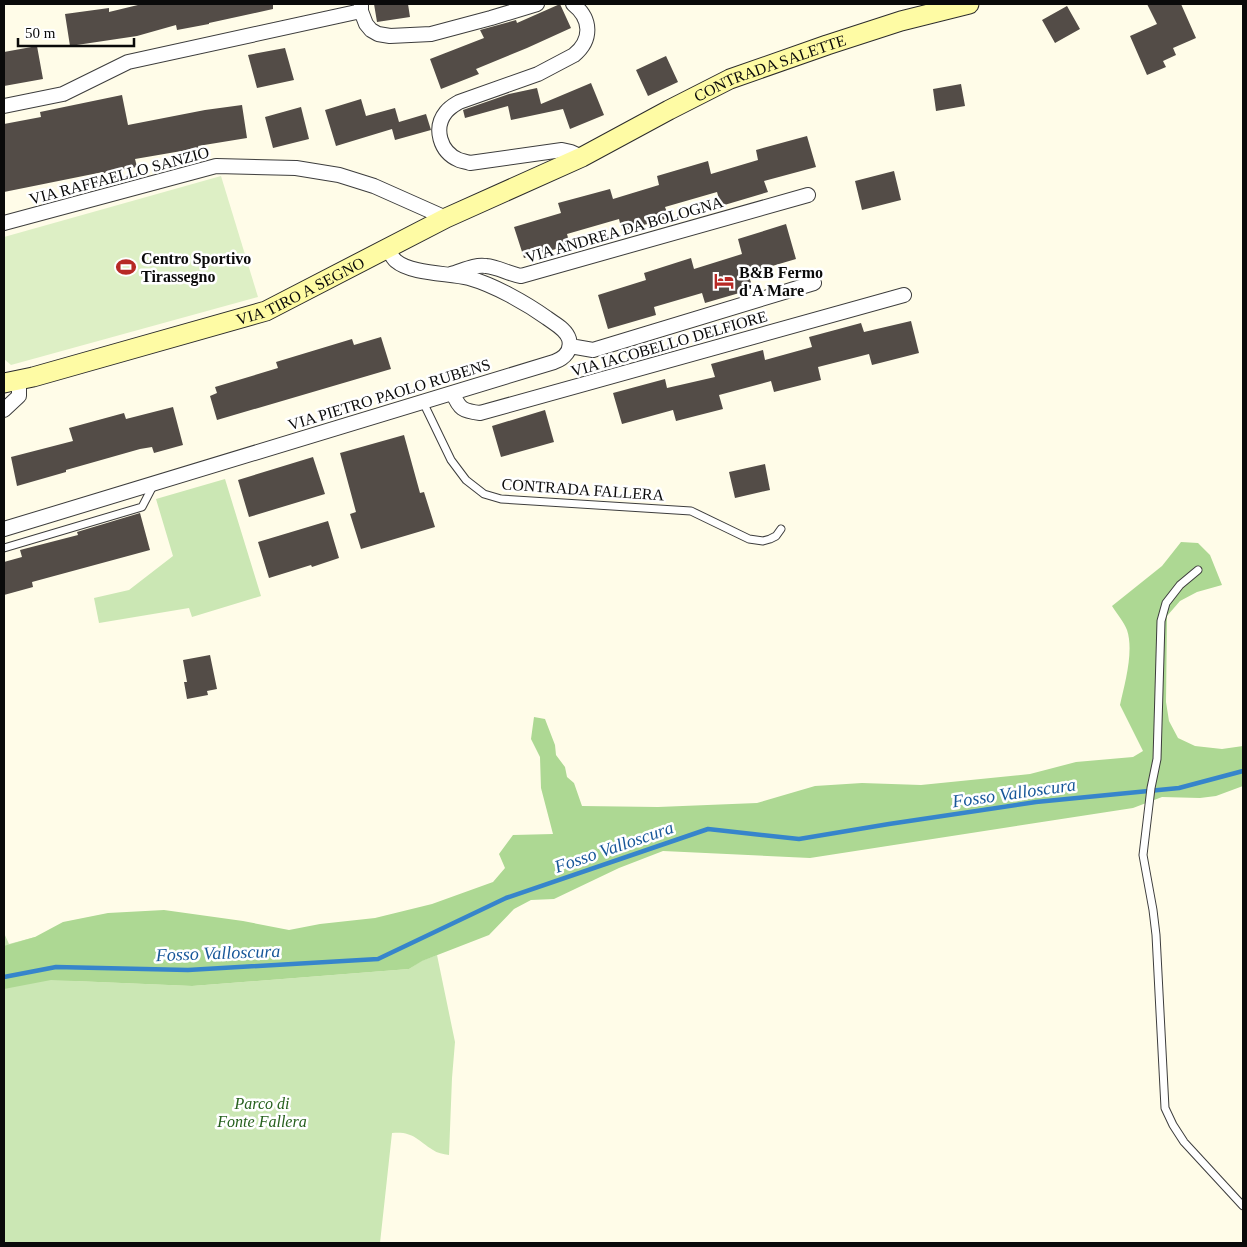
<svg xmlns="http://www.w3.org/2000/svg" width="1247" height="1247" viewBox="0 0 1247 1247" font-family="Georgia,serif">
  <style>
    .green { fill: #cbe7b4 }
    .forest { fill: #add893 }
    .pitch { fill: #ddefc5 }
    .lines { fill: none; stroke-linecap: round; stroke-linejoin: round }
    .stream { stroke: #3685cb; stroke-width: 4.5 }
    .building { fill: #534c47 }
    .service-casing { stroke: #3d3d3d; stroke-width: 9 }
    .minor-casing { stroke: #3d3d3d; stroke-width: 16 }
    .secondary-casing { stroke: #2c2c2c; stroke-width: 21 }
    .service { stroke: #fff; stroke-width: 7 }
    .minor { stroke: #fff; stroke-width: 14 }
    .secondary { stroke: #fefba4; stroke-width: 19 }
    .labels { text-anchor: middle; stroke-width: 5; stroke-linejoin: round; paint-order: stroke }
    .street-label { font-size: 16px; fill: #0a0a0a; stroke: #fff }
    .poi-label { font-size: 16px; font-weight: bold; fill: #0a0a0a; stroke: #fff; text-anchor: start }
    .park-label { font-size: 16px; font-style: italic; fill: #26601d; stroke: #fff }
    .water-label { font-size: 18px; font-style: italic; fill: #175799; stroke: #fff }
  </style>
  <rect width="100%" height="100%" fill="#fffce8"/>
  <!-- green -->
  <path class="green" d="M225,479l36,117 -69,21 -3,-9 -90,15 -5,-25 35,-8 44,-34 -17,-57z
    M4,933l5,11 26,-7 40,44 117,5 217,-17 12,-8 16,-6 18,87 -3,36 -3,77c-6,-1 -12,-2 -16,-5 -16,-10 -20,-19 -41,-17l-12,110h-376z"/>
  <!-- forest -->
  <path class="forest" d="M1181,542l17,1 12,12 12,30 -25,7 -17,9 -13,15 -1,86 3,19 9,17 17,8 27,3 21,-3v40l-27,10 -16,2 -38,-1 -29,11 -323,50 -147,-7 -44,17 -65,31 -23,1 -17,9 -25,26 -67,26 -13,8 -217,17 -141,-6 -47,9v-43l31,-9 28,-15 45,-9 56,-3 79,11 46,9 31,-6 55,-6 57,-14 61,-22 12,-14 -6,-14 14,-19 40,-1 -12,-46 -1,-31 -9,-18 3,-22 11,2 10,26 1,10 9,12 2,10 7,6 8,23 76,1 99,-4 58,-17 47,-3 59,2 109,-11 46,-12 57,-5 10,-6 -23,-46c5,-22 14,-54 7,-75 -3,-8 -10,-16 -15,-24l50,-40z"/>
  <!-- pitch -->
  <path class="pitch" d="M221,176l37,121 -247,68 -7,-6v-122z"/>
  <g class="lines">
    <!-- stream -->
    <path class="stream" d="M4,977l52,-10 132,3 190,-11 128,-61 202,-69 91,10 90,-15 147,-22 143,-14 64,-17"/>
  </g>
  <!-- building -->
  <path class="building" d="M142,4h131v5l-64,14v1l-32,6 -1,-5 -39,11 -67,10 -5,-32 44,-6v4z
    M374,4h34l2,13 -33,5z
    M560,4l11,24 -44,20 -51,21 3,5 -38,15 -11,-30 54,-21 -4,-8 36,-10 1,3z
    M1147,4h34l15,34 -23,10 3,7 -13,6 3,6 -19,8 -17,-39 27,-12z
    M1067,6l13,23 -25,14 -13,-23z
    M37,46l6,33 -39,7v-34z
    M285,48l9,32 -37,8 -9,-33z
    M666,56l12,26 -30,14 -12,-26z
    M591,83l13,32 -34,14 -7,-20 -52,11 -3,-14 -43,12 -2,-8 46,-16 28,-6 4,16z
    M961,84l4,22 -29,5 -3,-22z
    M122,95l6,30 77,-15 37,-5 5,33 -49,8 1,2 -64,11 2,8 -33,6 -1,-1 -99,20v-68l37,-7 -1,-5z
    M361,99l5,17 29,-8 4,14 27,-8 5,16 -36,10 -3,-11 -56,17 -11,-36z
    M301,107l8,32 -36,9 -8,-31z
    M807,136l9,31 -52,14 4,11 -47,14 -4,-14 -52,15 4,11 -47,13 -3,-12 -52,15 3,11 -46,13 -10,-31 47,-14 -3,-10 52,-14 3,10 46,-14 -2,-9 51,-15 3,13 47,-14 -2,-10z
    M894,171l7,29 -39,10 -7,-29z
    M786,224l10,35 -48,14 5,16 -48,14 -3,-10 -48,14 2,8 -48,14 -10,-34 48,-15 -2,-7 47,-15 3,11 48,-15 -4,-15z
    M911,321l8,32 -47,12 -3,-11 -51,13 3,13 -47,12 -3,-11 -52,14 4,14 -47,12 -3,-11 -51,14 -9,-31 52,-14 2,9 48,-11 -4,-13 52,-14 2,10 47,-13 -3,-10 52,-14 3,9z
    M381,337l10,32 -174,51 -7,-24 7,-3 -2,-6 63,-19 -2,-6 76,-23 2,6z
    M173,407l10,38 -29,8 -2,-6 -12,2 -74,21v2l-49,14 -6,-29 62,-16 -4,-13 55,-15 2,6z
    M545,410l9,32 -53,15 -9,-31z
    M404,435l16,58 4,-1 11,35 -74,22 -11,-35 6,-2 -16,-59z
    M313,457l12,37 -76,23 -11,-37z
    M765,464l5,26 -35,8 -6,-26z
    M140,513l10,37 -118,32 1,5 -29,8v-33l18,-5 -2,-7 58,-15 -1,-3z
    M328,521l11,37 -27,9 -1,-2 -42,13 -11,-36z
    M210,655l7,34 -10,2 1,4 -21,4 -3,-17h3l-4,-22z"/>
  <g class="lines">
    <defs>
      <path id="service" d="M423,402l28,58 15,20 18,14 17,5 190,12 58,28 14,2 7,-2 6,-3 5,-7
        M4,548l138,-41 12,-23
        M1198,570l-18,15 -14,18 -5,18 -4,138 -6,29 -8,67 10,55 3,25 9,173 8,17 11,17 59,64"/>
      <path id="minor" d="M361,4v7l5,13 5,6 7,4 12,2 41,-2 60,-16 46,-14
        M573,4c19,15 19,36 1,51l-36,19 -79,28c-5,3 -9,5 -13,10 -13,16 -6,40 13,48 3,1 8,2 11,3l92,-13 9,2 11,5
        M4,106l59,-12 65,-32 233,-51
        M4,223l212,-57 80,2 43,7 35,11 72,32
        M451,274c11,-3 24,-10 35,-8 12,1 23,8 35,10l287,-81
        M570,346l23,4 221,-67
        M453,393c6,16 10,18 27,20l424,-118
        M4,410l15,-14v-16
        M4,529l550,-167c11,-4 18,-12 15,-23 -3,-10 -14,-15 -22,-21 -21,-15 -53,-33 -78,-40 -20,-5 -58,-4 -73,-17 -4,-3 -6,-9 -8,-13"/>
      <g id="secondary">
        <path id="s1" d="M4,383l29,-6 233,-66 180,-93 136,-61 87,-47 61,-31 97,-34 74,-24 68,-17"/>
      </g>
    </defs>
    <!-- service casing -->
    <use href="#service" class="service-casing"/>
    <!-- minor casing -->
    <use href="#minor" class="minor-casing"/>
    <!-- secondary casing -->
    <use href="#secondary" class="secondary-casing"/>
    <!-- service -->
    <use href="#service" class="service"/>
    <!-- minor -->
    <use href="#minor" class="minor"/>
    <!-- secondary -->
    <use href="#secondary" class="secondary"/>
  </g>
  <!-- icons -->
  <defs>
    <symbol id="stadium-bare" viewBox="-9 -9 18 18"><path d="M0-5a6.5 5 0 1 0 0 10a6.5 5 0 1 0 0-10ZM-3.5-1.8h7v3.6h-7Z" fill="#b72925" stroke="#fff" stroke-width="2.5" paint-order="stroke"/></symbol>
    <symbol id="hotel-bare" viewBox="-9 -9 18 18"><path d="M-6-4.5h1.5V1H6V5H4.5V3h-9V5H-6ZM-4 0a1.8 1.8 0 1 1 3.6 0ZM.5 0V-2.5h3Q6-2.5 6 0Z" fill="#b72925" stroke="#fff" stroke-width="2.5" paint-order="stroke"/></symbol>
  </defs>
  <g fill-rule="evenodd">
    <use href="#stadium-bare" x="112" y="253" width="28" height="28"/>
    <use href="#hotel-bare" x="710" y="267" width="28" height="28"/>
  </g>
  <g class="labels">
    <!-- street labels -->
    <g class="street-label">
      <text dy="6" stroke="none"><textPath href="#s1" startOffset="832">CONTRADA SALETTE</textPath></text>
      <text transform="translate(119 175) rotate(-15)" y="6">VIA RAFFAELLO SANZIO</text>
      <text transform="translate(624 229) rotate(-16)" y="6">VIA ANDREA DA BOLOGNA</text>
      <text dy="6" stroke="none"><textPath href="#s1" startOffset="311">VIA TIRO A SEGNO</textPath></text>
      <text transform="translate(669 343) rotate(-16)" y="6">VIA IACOBELLO DELFIORE</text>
      <text transform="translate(389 394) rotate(-17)" y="6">VIA PIETRO PAOLO RUBENS</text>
      <text transform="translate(583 489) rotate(4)" y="6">CONTRADA FALLERA</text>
    </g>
    <!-- poi labels -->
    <g class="poi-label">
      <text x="141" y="264">Centro Sportivo<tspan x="141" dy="18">Tirassegno</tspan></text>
      <text x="739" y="278">B&amp;B Fermo<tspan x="739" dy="18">d'A Mare</tspan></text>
    </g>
    <!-- park labels -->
    <g class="park-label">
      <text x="262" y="1109">Parco di<tspan x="262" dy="18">Fonte Fallera</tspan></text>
    </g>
    <!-- water labels -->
    <g class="water-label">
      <text transform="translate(1014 793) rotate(-8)" y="6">Fosso Valloscura</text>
      <text transform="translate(614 847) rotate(-19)" y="6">Fosso Valloscura</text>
      <text transform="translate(218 953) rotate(-2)" y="6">Fosso Valloscura</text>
    </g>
  </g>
  <!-- border -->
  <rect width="1247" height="1247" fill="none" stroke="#0a0a0a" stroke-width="10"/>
  <!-- scale -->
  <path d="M18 38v8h116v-8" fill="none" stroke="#0a0a0a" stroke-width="2.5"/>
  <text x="25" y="38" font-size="15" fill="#0a0a0a" stroke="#ffffff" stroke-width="4" paint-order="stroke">50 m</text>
</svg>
